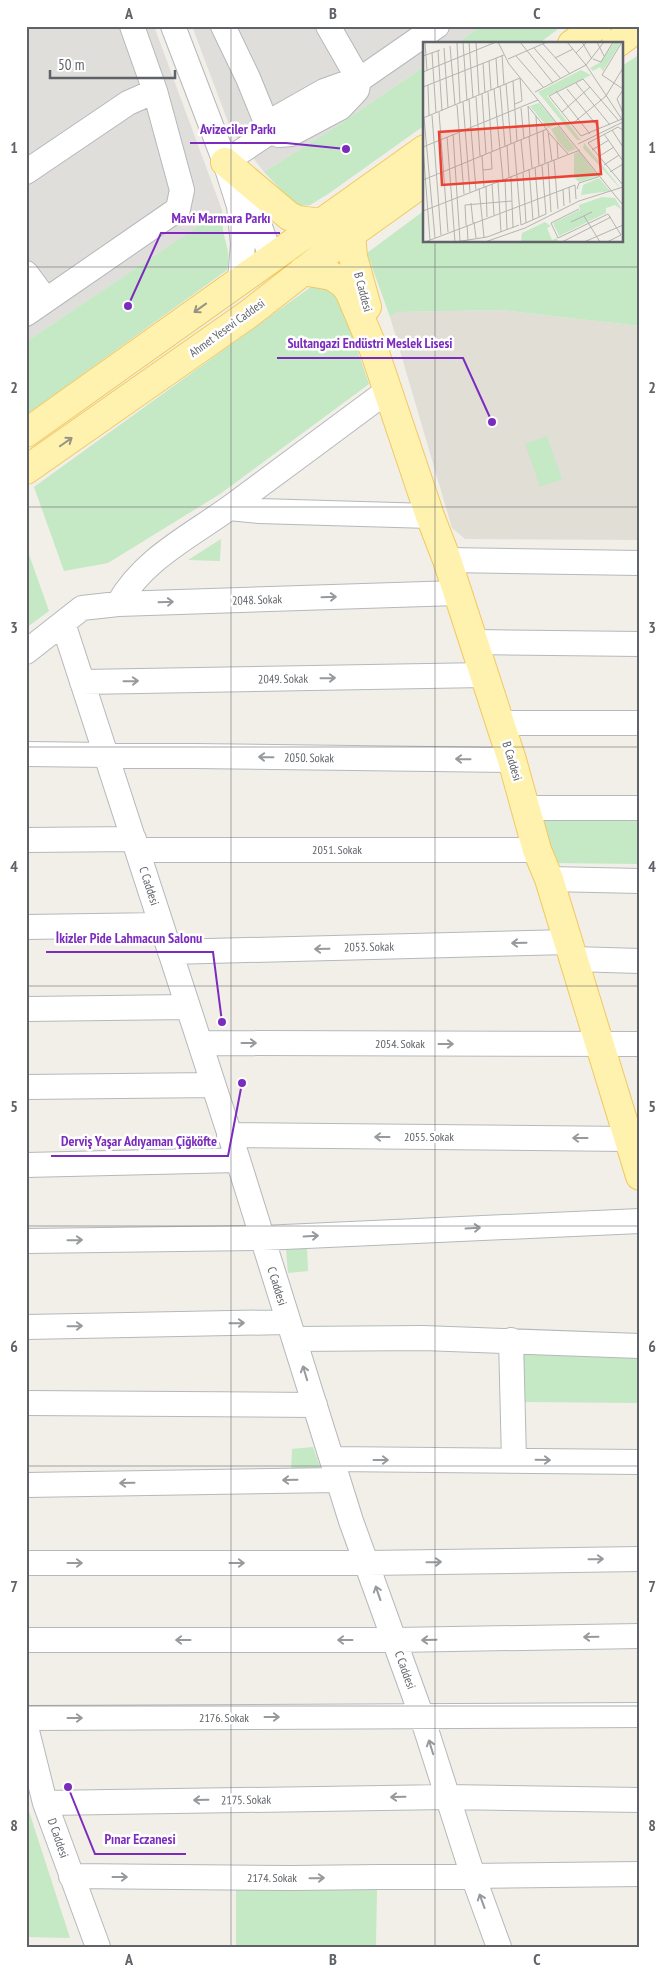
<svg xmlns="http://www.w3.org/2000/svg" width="666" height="1973" viewBox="0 0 666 1973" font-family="'PT Sans Narrow',sans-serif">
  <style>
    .industrial { fill: #e0deda }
    .education { fill: #e1ded6 }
    .green { fill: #c5e8c5 }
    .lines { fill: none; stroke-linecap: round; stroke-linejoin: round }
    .minor-casing { stroke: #b5b8bc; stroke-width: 26 }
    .major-casing { stroke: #f2c960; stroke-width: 30 }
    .minor { stroke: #fff; stroke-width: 24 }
    .major { stroke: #fff2af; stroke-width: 28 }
    .oneway { stroke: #979581 }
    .oneway2 { stroke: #979a9d }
    .grid { fill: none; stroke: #5f6368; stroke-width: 1; stroke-opacity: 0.55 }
    .labels { text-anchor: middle; stroke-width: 5; stroke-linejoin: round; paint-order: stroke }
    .street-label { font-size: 12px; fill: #5f6368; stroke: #fff }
    .inset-road { fill: none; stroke: #b3b3b1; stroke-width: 1 }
    .view { fill: #ea4335; fill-opacity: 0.15; stroke: #ea4335; stroke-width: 2.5 }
    .inset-edge { fill: none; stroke: #5f6368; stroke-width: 2.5 }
    .leader { fill: none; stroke: #7b2cbf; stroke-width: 2 }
    .callout-dot { fill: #7b2cbf; stroke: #fff; stroke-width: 2 }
    .callout-label { font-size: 14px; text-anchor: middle; font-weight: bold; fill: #7b2cbf; stroke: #fff; stroke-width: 5; stroke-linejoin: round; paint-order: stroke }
    .neatline { fill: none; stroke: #5f6368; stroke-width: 2 }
    .grid-label { font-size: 16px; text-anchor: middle; font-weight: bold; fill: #5f6368 }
  </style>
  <rect width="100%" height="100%" fill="#f1efe8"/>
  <!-- industrial -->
  <path class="industrial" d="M26,26h128l68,184 -196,132z
    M192,26h289l-25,18h-31v22l-88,60 -73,46 -33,-42z"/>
  <!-- education -->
  <path class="education" d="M502,310l138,16v214l-175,-1 -13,-11 -62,-211 7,-5z"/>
  <!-- green -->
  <path class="green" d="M481,26h81l-24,18h-82z
    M640,54v272l-138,-16 -105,2 -7,5 -23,-64 58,-43v31h197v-175z
    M425,66v59l-97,69 -18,11 -8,1 -8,-3 -30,-31 73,-46z
    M222,210c0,6 0,14 1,20 3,16 8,23 4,40l-201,145v-73z
    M315,284l21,3 33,97 -149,110 -112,69 -44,8 -30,-84z
    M547,436l15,43 -22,8 -15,-43z
    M221,539l-1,22 -32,-1z
    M26,546l23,65 -23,17z
    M532,812h108v52l-91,-1z
    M307,1248l1,23 -20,2 -2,-24z
    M640,1348v55l-116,-1v-53z
    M313,1447l8,23 -30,2 1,-23z
    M26,1802l44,136 -44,-1z
    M236,1889h141l-1,56h-140z"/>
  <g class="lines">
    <defs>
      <path id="minor" d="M173,26l52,136 14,44 4,38 -3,36
        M223,26l25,52 22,54
        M328,26l31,54
        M270,132l9,3 12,-1 49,-26 17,-18 2,-10
        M225,162l45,-30 10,-16 44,-25 25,-9 10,-2 78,-54
        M26,172l102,-69 27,-12
        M245,193l15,34 12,32
        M26,273l20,27
        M26,314l152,-105 4,-19 -27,-99 -23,-65
        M229,508l30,3 171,5
        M447,560l193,3
        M118,604c26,-46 73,-68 114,-98 52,-38 103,-77 155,-115
        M63,623l175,537 113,361 71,196 51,159 26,71
        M474,642l166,2
        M26,652l56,-44 36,-4 339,-11
        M82,682l403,-7
        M500,723h140
        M26,754l486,6
        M527,808h113
        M26,840l108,-1
        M137,850h400
        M549,879l91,2
        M26,927l135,-2
        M170,952l398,-10
        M573,959l67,2
        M26,1009l162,-2
        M200,1043l440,1
        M26,1087l187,-2
        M229,1135l399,4
        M26,1165l212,-5
        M26,1241l236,-3 378,-17
        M26,1327l261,-5
        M294,1339l129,-1 217,8
        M511,1340l3,120
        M26,1403l289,2
        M332,1459l308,3
        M26,1485l312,-5
        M26,1563h341l273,-4
        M26,1640h368l246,-4
        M26,1718l614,-3
        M26,1727l19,76 53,144
        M45,1803l402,-6 193,3
        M71,1876l221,2 348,-4"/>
      <path id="major" d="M572,44l25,-18
        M616,44l24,-18
        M225,162l64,54 9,4 23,3
        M351,234l2,23 14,50
        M303,271l29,5 12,8 6,9 24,57 56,166 17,44 65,200 25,90 12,29 91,297
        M26,433l399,-284
        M26,470l224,-157 101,-79 74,-53"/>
    </defs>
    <!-- minor casing -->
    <use href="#minor" class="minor-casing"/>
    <!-- major casing -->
    <use href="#major" class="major-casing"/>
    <!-- minor -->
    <use href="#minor" class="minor"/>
    <!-- major -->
    <use href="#major" class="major"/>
  </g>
  <!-- one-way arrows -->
  <defs><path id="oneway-shaft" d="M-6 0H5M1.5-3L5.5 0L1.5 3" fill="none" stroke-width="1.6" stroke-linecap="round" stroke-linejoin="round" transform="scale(1.25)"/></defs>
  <g class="oneway">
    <use href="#oneway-shaft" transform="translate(200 308) rotate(144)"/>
    <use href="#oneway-shaft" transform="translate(66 442) rotate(-35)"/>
  </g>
  <g class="oneway2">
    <use href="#oneway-shaft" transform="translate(329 597) rotate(-2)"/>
    <use href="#oneway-shaft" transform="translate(166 602) rotate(-2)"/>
    <use href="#oneway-shaft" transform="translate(328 678) rotate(-1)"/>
    <use href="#oneway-shaft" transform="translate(131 681) rotate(-1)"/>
    <use href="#oneway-shaft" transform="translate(266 757) rotate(-179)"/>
    <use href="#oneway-shaft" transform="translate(463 759) rotate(-179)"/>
    <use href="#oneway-shaft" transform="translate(519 943) rotate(179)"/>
    <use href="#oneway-shaft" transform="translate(322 949) rotate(179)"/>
    <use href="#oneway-shaft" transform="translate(249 1043)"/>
    <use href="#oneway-shaft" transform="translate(446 1044)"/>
    <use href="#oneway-shaft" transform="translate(382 1137) rotate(-180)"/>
    <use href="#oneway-shaft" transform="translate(580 1138) rotate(-180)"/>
    <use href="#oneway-shaft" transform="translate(473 1228) rotate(-3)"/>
    <use href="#oneway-shaft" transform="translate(311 1236) rotate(-3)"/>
    <use href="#oneway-shaft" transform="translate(75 1240) rotate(-1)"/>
    <use href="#oneway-shaft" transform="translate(237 1323) rotate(-1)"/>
    <use href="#oneway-shaft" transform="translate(75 1326) rotate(-1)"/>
    <use href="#oneway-shaft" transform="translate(305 1373) rotate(-107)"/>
    <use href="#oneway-shaft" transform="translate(381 1460)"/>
    <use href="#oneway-shaft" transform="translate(543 1460) rotate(1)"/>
    <use href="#oneway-shaft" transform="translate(290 1480) rotate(179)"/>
    <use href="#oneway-shaft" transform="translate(127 1483) rotate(179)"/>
    <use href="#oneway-shaft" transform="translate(596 1559) rotate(-1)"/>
    <use href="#oneway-shaft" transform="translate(434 1562) rotate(-1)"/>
    <use href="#oneway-shaft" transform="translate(75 1563)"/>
    <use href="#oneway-shaft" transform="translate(237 1563)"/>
    <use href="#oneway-shaft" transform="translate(378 1593) rotate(-109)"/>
    <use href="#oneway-shaft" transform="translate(591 1637) rotate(179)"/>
    <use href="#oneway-shaft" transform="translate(183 1640) rotate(-180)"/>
    <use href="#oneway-shaft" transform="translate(345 1640) rotate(-180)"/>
    <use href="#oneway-shaft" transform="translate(429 1640) rotate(179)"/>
    <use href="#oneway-shaft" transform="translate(272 1717)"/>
    <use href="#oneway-shaft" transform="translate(75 1718)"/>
    <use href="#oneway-shaft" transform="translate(431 1747) rotate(-107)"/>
    <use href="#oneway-shaft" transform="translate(398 1797) rotate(179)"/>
    <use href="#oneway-shaft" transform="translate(201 1800) rotate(179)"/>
    <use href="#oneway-shaft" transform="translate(120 1877)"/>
    <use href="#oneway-shaft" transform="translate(317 1878) rotate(-1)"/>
    <use href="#oneway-shaft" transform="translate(482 1901) rotate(-110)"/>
  </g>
  <!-- grid -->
  <path class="grid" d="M231,26v1921M435,26v18M435,241v1706M26,267h614M26,507h614M26,747h614M26,986h614M26,1226h614M26,1466h614M26,1706h614"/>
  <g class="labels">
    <!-- street labels -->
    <g class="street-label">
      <text transform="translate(363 292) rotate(75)" y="4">B Caddesi</text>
      <text transform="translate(227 328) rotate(-36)" y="4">Ahmet Yesevi Caddesi</text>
      <text transform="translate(257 600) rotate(-2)" y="4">2048. Sokak</text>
      <text transform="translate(283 679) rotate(-1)" y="4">2049. Sokak</text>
      <text transform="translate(309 758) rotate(1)" y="4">2050. Sokak</text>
      <text transform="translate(512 761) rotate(73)" y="4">B Caddesi</text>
      <text x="337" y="854">2051. Sokak</text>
      <text transform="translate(149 886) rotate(72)" y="4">C Caddesi</text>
      <text transform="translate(369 947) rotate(-1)" y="4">2053. Sokak</text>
      <text x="400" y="1048">2054. Sokak</text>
      <text x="429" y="1141">2055. Sokak</text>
      <text transform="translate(277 1286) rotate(73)" y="4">C Caddesi</text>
      <text transform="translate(405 1670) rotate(70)" y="4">C Caddesi</text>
      <text x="224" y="1722">2176. Sokak</text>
      <text transform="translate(246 1800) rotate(-1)" y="4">2175. Sokak</text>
      <text transform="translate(58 1838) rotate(71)" y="4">D Caddesi</text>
      <text x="272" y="1882">2174. Sokak</text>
    </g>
  </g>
  <!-- overview -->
  <g transform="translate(423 42)">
    <rect width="200" height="200" fill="#f1efe8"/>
    <path d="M191,0h7l-18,29 -3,-4 -7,4 -3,-3 11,-6zM158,28l10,5 -44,21 34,44h-4l-39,-48zM116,61l18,21 -9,4 -18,-22zM135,84l18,23 -8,3 -10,-11 -7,-12zM161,101l35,43v1l-36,-39zM156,109l19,25 -19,6 -5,-5v-23zM176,136l11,13 -29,4 2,-10zM179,155l13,1 7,12 -7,-5 -9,3v5l-47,23 -6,-13 27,-13 -1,-5zM122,180l6,4 -4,2 5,12 5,-2 1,4h-37l1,-9z" fill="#c5e8c5"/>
    <path class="inset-road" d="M2,0l2,29M40,0l4,59M46,0l4,56M53,0l3,53M75,0l11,22 113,140M97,0l33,41M144,0l19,23 37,56M159,0l10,17M174,0l7,14M199,0l-20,33 21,14M34,1l3,60M120,2l27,30M27,4l5,59M21,6l4,60M111,6l27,31M15,9l4,60M9,11l4,60M153,11l11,-11M79,13l2,30M0,14l17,-6M93,14l28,32M73,16l2,30M132,16l18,-9M85,17l39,-17M170,17l8,3 12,-20M66,19l2,29M60,21l2,30M0,30l73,-30M90,39l4,60M153,41l34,42M83,42l5,60M5,43l1,31M77,44l5,60M0,45l81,-32M71,47l9,91M144,47l33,40M200,48l-6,9 6,14M133,49l34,43M65,50l4,59M112,50l51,-27 18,-23M59,52l4,60M53,55l4,59M46,57l2,30M40,60l7,90M92,62l7,-3 -2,-23M34,63l7,89M105,64l20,25 4,30M105,64l2,30M98,66l3,31M16,70l9,120M139,70l28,-25M9,73l9,120M113,74l3,50M0,76l97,-40M1,76l11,120M195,78l-35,-41 -34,17 32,40 41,-17M149,82l34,-28 17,-28M48,87l5,61M189,88l11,17M120,89l2,32M126,91l19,21M30,92l7,107M181,92l19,27M106,94l3,32M24,95l8,105M98,98l3,31M91,100l7,83 25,-11 -4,-49M134,100l1,16M165,101l35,42M165,101l30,-16 5,3M155,102l45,-22M84,103l2,32M0,105l115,-47M0,105l7,93M169,108l17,-10M59,113l2,32M175,115l16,-10M131,118l4,49M125,120l3,50M181,123l15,-10M112,125l4,50M106,127l4,51M60,128l9,-1 -1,-17M100,130l3,51M187,130l13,-8M88,135l2,51M82,137l2,51M0,138l124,-51M75,140l3,50M69,142l2,31M63,144l1,31M146,145l1,16M56,146l5,49M140,147l1,17M154,147l2,-6 19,-6 3,-4M48,161l2,20M0,169l157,-61M161,174l16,26M51,180l2,16M148,180l21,-10M43,183l-1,-20 47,-4M44,183l1,15M135,196l50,-24 13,21 -14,7M135,196l-7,-15 28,-14M2,200l150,-57 1,14M32,200l32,-5 32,-12M62,200l40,-14 54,-27 44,-14M139,200l49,-25M161,200l39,-17"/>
    <path class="view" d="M174,79l4,53 -159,11 -3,-53z"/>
    <rect width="200" height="200" class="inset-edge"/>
  </g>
  <!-- callouts -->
  <path class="leader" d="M346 149L286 143H190M128 306L161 233H280M492 422L463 358H277M222 1022L213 952H46M242 1083L228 1156H51M68 1787L95 1854H186"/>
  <g class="callout-dot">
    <circle cx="346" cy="149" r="5"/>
    <circle cx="128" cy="306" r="5"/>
    <circle cx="492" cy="422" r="5"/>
    <circle cx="222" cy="1022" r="5"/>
    <circle cx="242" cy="1083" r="5"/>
    <circle cx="68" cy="1787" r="5"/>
  </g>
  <g class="callout-label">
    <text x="238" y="134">Avizeciler Parkı</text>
    <text x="221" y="223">Mavi Marmara Parkı</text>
    <text x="370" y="348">Sultangazi Endüstri Meslek Lisesi</text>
    <text x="129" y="943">İkizler Pide Lahmacun Salonu</text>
    <text x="139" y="1146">Derviş Yaşar Adıyaman Çiğköfte</text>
    <text x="140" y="1844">Pınar Eczanesi</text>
  </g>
  <!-- border -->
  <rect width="666" height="1973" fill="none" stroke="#ffffff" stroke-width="55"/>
  <!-- scale -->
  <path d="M50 70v8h125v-8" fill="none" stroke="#5f6368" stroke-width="2.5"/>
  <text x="58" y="70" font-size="15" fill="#5f6368" stroke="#ffffff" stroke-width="4" paint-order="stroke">50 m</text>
  <rect x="28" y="28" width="610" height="1918" class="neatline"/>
  <g class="grid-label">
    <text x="129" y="19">A</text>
    <text x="333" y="19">B</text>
    <text x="537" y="19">C</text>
    <text x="14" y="153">1</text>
    <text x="652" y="153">1</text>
    <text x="14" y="393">2</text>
    <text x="652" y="393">2</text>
    <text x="14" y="633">3</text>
    <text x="652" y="633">3</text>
    <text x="14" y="872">4</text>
    <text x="652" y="872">4</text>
    <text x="14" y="1112">5</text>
    <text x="652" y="1112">5</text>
    <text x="14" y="1352">6</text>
    <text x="652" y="1352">6</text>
    <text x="14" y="1592">7</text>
    <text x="652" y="1592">7</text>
    <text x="14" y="1831">8</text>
    <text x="652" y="1831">8</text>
    <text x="129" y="1965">A</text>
    <text x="333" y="1965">B</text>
    <text x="537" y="1965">C</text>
  </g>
</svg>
